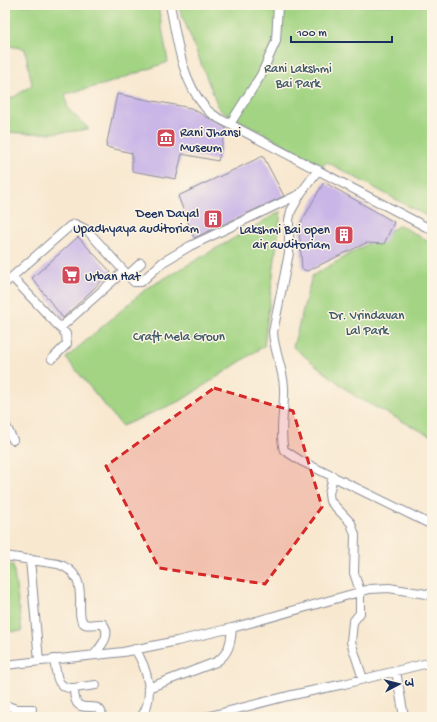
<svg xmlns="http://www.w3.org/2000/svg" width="437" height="722" viewBox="0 0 437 722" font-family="'Gochi Hand','Playpen Sans Deva',sans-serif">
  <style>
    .green { fill: #a3d483; stroke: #5f8270 }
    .building { fill: #c9b5e7 }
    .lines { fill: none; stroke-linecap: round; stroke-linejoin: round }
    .minor-casing { stroke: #8a8c97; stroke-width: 10 }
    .minor { stroke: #fff; stroke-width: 8 }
    .marked { fill: #d62828; fill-opacity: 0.2; stroke: #d62828; stroke-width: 3; stroke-dasharray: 8 5; stroke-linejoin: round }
    .labels { text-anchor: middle; stroke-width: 3; stroke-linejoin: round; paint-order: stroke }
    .park-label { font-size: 13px; fill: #3d5867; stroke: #fcf5e5 }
    .poi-label { font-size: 13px; fill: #1b2f5e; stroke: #fcf5e5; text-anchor: start }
  </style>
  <rect width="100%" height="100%" fill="#fcf5e5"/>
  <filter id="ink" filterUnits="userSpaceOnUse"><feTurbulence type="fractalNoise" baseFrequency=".025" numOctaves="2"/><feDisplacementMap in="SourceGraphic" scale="8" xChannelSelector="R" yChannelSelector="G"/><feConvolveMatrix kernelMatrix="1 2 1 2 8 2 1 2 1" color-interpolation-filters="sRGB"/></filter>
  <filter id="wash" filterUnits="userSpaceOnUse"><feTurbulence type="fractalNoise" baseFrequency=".012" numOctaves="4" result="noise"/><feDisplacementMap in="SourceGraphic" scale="16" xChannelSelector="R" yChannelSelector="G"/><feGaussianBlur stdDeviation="0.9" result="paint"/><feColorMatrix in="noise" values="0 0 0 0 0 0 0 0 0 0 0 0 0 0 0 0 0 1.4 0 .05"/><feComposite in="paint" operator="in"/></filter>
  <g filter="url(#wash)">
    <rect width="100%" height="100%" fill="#f8e8d0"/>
    <!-- green -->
    <path class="green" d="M5,5h153l10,57 -62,22 -41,10 3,15 21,20c-28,5 -55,5 -84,3v-32l9,-3 18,-12 -7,-36 -20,-4z
      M178,5h254v214l-105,-57 -4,4 -104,-57z
      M281,211l-17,135 -82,54 -60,26 -56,-68 80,-69z
      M400,225l32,19v190l-3,1 -73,-38 -63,-50 19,-71z
      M5,565h8l9,66 -17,1z"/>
    <g id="blocks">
      <!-- building -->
      <path class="building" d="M117,94l74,14 35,20 -8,33 -36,-7 -6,25 -44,-8v-18l-26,-6z
        M263,156l21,40 -90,42 -16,-42z
        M324,182l70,40 -10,22 -18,-1 -59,28 -5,-2 -3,-43z
        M78,237l33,35 -48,46 -31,-40z"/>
    </g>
  </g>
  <g filter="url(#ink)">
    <use href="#blocks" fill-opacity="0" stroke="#8a8c97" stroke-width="1"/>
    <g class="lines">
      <defs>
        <path id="minor" d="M170,5c7,33 11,74 34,101 3,5 9,8 14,12l214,112
          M230,124l31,-49 15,-34 2,-36
          M318,170l-17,23 -10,18 -2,9v33l-16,79c1,19 10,36 11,55 1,19 -5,46 0,63l17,11 131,64
          M128,275l13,-12
          M12,277l54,57 1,10 -15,15
          M5,283l65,-57 5,-2 12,6 37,41
          M60,328l64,-57 10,11h7l22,-20 27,-16 110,-52
          M5,424l8,16
          M333,476l-4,18 1,7 21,22 4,12 -1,38 6,18v22l-7,9 -2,20 12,37
          M5,556l53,8c37,12 13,53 27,60 5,2 13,-1 18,0 9,11 -2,22 -9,31
          M30,559l9,102
          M135,649c12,19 21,48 6,68
          M54,659c3,15 1,30 20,29 0,4 0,9 2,13 5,13 26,-2 26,16
          M5,665l118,-13 54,-11 55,-13 138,-39 19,-1 43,7
          M396,671l8,46
          M74,688l22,-3
          M148,688l68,-26c13,-8 15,-20 16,-34
          M5,705l11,4h16
          M206,717l82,-21 56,-12 88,-22"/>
      </defs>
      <!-- minor casing -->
      <use href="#minor" class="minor-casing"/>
      <!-- minor -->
      <use href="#minor" class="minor"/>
    </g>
  </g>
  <!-- marked area -->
  <path class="marked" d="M214,388l79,23 29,96 -57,77 -106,-16 -53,-102z"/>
  <!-- icons -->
  <defs>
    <symbol id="museum-square" viewBox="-11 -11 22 22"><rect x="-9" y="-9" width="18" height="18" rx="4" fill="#d1495b" stroke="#fcf5e5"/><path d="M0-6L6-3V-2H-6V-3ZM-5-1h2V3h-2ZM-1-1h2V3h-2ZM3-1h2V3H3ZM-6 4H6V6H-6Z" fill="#fff"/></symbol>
    <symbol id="building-square" viewBox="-11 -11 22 22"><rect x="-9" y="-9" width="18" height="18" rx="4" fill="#d1495b" stroke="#fcf5e5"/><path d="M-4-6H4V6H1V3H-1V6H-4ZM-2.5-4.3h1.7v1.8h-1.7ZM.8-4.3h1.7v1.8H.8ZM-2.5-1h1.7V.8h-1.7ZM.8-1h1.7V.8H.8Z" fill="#fff"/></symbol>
    <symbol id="supermarket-square" viewBox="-11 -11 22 22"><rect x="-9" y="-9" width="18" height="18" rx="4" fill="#d1495b" stroke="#fcf5e5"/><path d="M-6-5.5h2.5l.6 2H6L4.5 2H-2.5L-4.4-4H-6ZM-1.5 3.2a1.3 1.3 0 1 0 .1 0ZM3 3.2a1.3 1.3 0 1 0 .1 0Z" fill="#fff"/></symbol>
  </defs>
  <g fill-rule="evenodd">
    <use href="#museum-square" x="155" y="127" width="22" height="22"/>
    <use href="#building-square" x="202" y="208" width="22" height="22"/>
    <use href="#building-square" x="333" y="224" width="22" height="22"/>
    <use href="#supermarket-square" x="60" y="264" width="22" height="22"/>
  </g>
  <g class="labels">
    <!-- park labels -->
    <g class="park-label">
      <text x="298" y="72">Rani Lakshmi<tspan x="298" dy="15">Bai Park</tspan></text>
      <text x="367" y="319">Dr. Vrindavan<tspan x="367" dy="15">Lal Park</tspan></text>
      <text x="179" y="340">Craft Mela Groun</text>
    </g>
    <!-- poi labels -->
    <g class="poi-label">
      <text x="180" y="136">Rani Jhansi<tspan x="180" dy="15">Museum</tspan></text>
      <text x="199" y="217" text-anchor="end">Deen Dayal<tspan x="199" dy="15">Upadhyaya auditoriam</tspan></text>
      <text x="330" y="233" text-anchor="end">Lakshmi Bai open<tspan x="330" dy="15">air auditoriam</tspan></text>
      <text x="85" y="280">Urban Hat</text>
    </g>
  </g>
  <!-- margin -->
  <rect width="437" height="722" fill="none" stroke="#fcf5e5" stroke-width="20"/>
  <!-- north arrow -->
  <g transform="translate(399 684) rotate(83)" stroke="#fcf5e5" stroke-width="3" paint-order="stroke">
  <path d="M0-3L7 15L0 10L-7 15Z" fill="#1b2f5e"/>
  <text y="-6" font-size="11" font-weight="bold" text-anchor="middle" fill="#1b2f5e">उ</text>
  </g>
  <!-- scale -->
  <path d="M291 36v6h101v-6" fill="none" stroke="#1b2f5e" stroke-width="2"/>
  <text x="297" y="36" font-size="12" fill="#1b2f5e" stroke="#fcf5e5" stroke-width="3" paint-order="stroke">100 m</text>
</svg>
